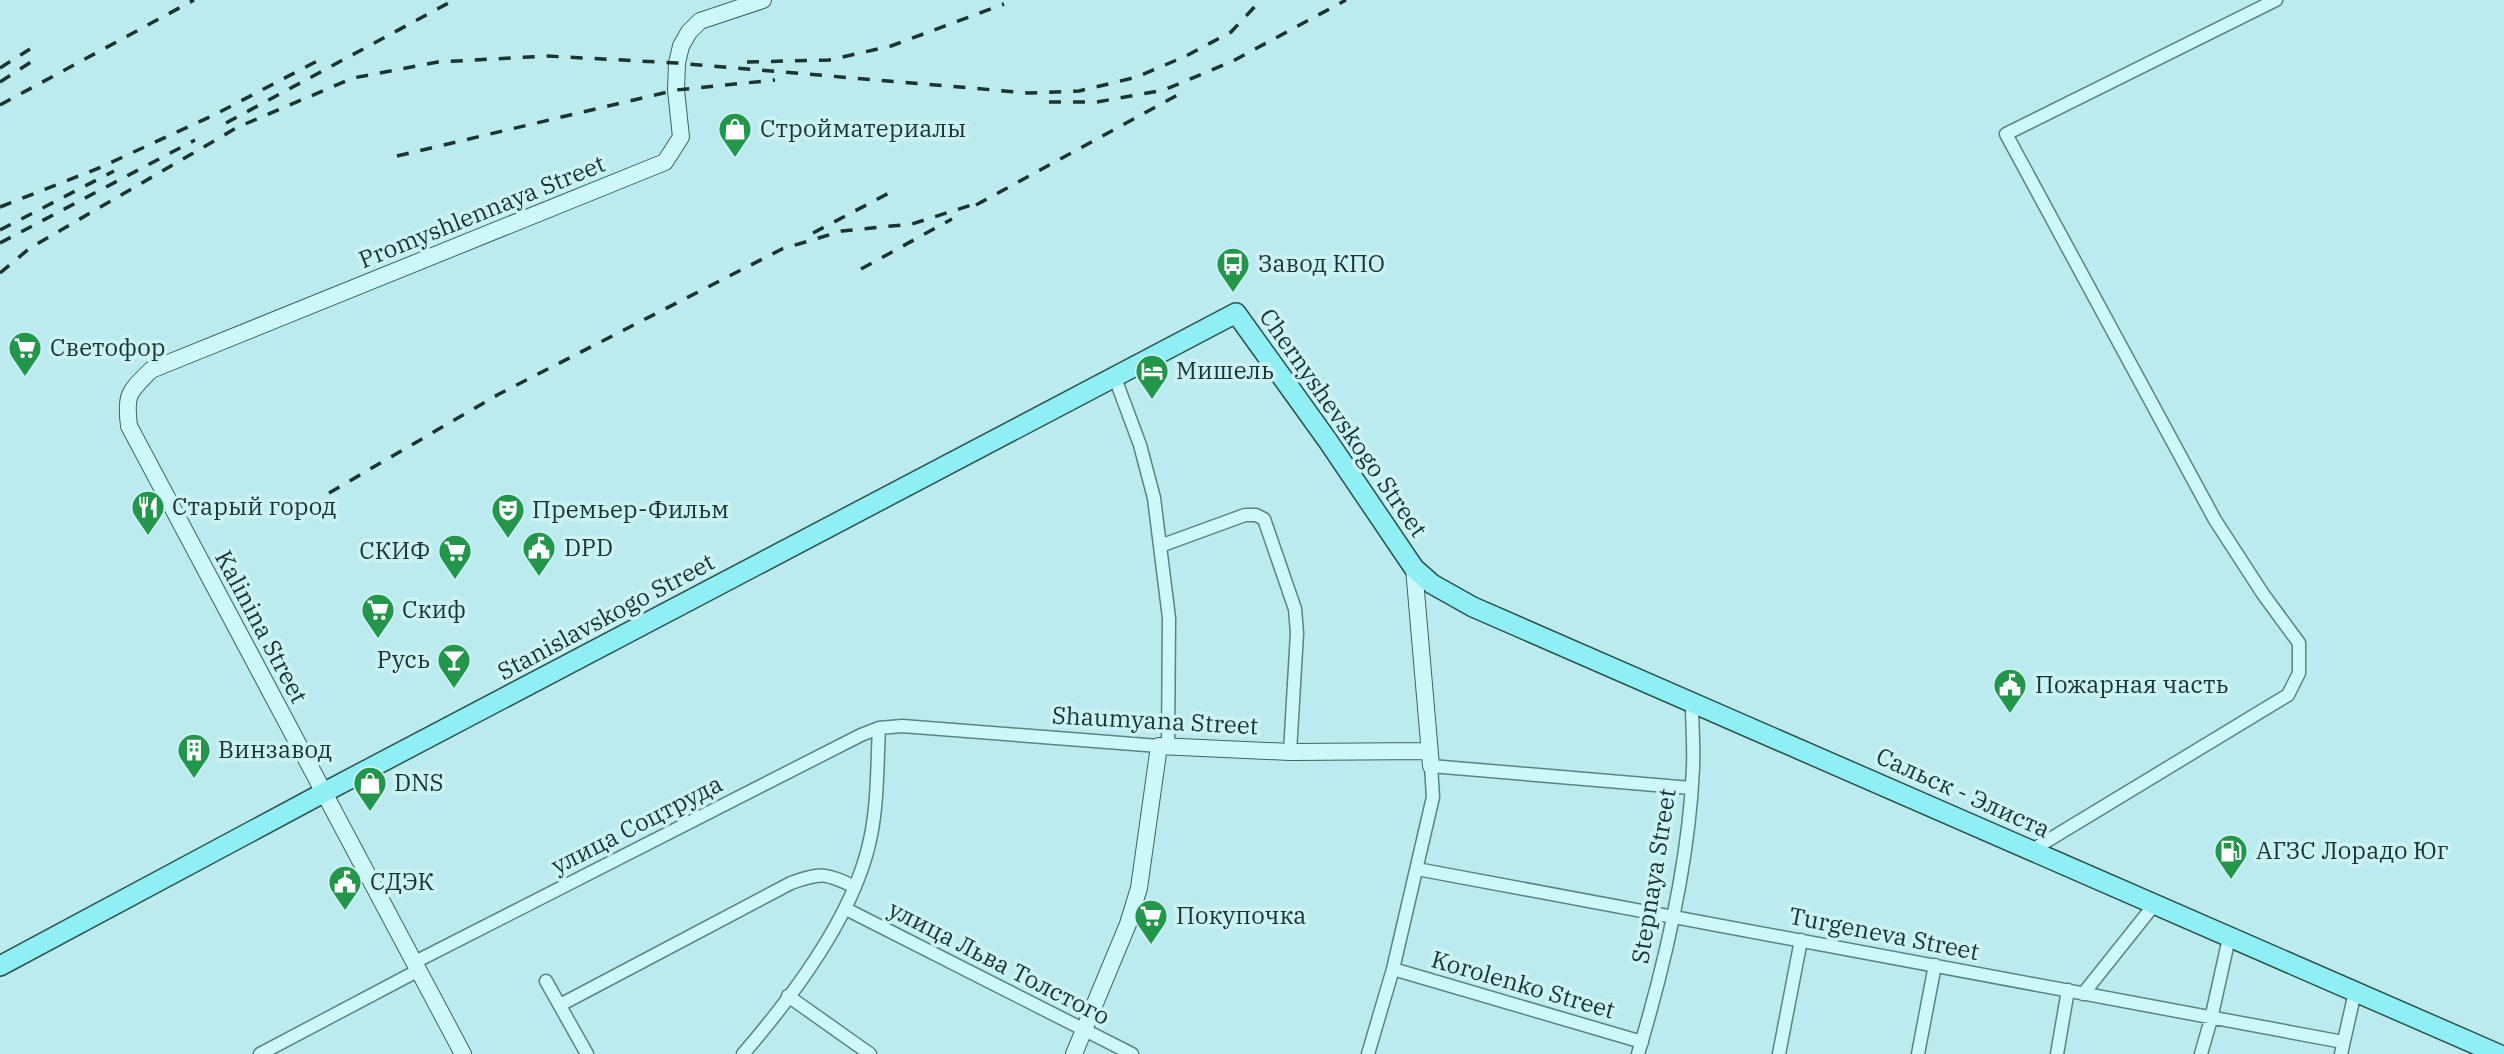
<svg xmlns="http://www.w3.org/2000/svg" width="2504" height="1054" viewBox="0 0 2504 1054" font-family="'IBM Plex Serif',serif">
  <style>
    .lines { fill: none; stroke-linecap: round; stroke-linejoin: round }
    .street-casing { stroke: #558681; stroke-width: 15 }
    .secondary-casing { stroke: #386761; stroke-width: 18 }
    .primary-casing { stroke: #2a534c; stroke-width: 22 }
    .street { stroke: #cef7fa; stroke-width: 12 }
    .secondary { stroke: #cef7fa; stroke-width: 16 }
    .primary { stroke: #90eff4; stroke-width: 19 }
    .rail { stroke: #1a3430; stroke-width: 3.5; stroke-dasharray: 12 12; stroke-linecap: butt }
    .labels { text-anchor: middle; stroke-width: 7; stroke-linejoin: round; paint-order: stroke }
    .poi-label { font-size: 24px; fill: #1a3430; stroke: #cbf3f6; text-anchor: start }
    .street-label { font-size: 24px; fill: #1a3430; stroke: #cbf3f6 }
  </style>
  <rect width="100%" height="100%" fill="#bbebee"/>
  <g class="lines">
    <defs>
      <path id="street" d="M1115,378l25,67 14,53 15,120 -1,129
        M1160,546l85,-31h11l8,4 31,90 2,24 -7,119
        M2032,850l256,-155 11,-22v-30l-36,-49 -48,-74 -209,-386 270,-134
        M1417,869l926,173
        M846,909l286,145
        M415,962l446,-227 18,-7 23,-2 257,20
        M1393,969l249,73
        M546,981l41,73
        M2083,994l71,-89
        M788,996l82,58
        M560,1005l231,-122c31,-11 34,-10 64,4
        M260,1054l159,-84
        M743,1054c50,-58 111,-139 127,-214 8,-36 7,-75 9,-112
        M1368,1054l25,-85 40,-172 -2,-31 260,22
        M1638,1054c27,-90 51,-193 55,-286 1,-22 -1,-44 -1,-65
        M1779,1054l22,-114
        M1918,1054l17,-89
        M2057,1054l11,-64
        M2201,1054l10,-35 18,-81
        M2341,1054l14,-62"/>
      <path id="secondary" d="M1414,568l17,198
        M463,1054l-334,-628c-4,-32 0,-34 22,-56l514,-208 16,-25 -5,-47 1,-27 4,-17 8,-14 11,-11 63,-21
        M1074,1054l54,-130 11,-36 20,-142 131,6 139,-1"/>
      <path id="primary" d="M0,966l323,-173 913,-480 92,128 86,127 18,16 41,23 1025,447"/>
    </defs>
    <!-- street casing -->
    <use href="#street" class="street-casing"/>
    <!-- secondary casing -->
    <use href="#secondary" class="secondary-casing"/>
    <!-- primary casing -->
    <use href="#primary" class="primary-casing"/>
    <!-- street -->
    <use href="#street" class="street"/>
    <!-- secondary -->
    <use href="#secondary" class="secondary"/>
    <!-- primary -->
    <use href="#primary" class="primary"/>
    <!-- rail -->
    <path class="rail" d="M747,62l82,-2 62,-14 113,-42
      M0,68l30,-19
      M0,82l34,-22
      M1049,102h48l67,-12 69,-29 113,-61
      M0,105l194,-105
      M226,123l228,-123
      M397,156l279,-66 99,-10
      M976,205l209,-114
      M0,207l99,-39 117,-54 105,-55
      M0,230l114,-59
      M813,233l78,-41
      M0,243l195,-103
      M861,269l91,-50
      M0,273l30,-25 208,-121 115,-49 85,-16 109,-6 130,7 352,30 50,-2 58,-14 49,-21 45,-24 30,-32
      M329,493l170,-99 283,-145 60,-18 70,-7 72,-23"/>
  </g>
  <!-- icons -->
  <defs>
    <symbol id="shop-pin" viewBox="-11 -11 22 30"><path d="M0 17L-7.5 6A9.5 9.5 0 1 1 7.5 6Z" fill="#23964c" stroke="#cbf3f6"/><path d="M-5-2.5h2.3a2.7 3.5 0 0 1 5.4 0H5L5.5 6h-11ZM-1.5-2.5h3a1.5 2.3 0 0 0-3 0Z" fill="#fff"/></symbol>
    <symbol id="bus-pin" viewBox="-11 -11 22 30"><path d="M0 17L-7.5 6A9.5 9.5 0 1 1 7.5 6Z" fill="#23964c" stroke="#cbf3f6"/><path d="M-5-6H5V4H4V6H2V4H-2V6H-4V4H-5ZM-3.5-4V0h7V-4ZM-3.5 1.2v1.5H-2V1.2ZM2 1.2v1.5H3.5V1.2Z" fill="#fff"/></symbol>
    <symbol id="supermarket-pin" viewBox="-11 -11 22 30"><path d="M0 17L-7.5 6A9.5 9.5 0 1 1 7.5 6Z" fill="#23964c" stroke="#cbf3f6"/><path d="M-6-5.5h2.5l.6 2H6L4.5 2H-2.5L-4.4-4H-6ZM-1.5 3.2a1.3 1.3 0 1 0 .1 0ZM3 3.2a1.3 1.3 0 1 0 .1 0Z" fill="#fff"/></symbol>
    <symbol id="hotel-pin" viewBox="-11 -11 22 30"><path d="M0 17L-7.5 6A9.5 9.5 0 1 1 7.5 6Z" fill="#23964c" stroke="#cbf3f6"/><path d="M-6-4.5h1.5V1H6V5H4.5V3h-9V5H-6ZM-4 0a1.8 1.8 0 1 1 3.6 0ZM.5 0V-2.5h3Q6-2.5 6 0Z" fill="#fff"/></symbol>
    <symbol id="restaurant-pin" viewBox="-11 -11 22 30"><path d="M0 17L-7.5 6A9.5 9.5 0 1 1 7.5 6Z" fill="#23964c" stroke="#cbf3f6"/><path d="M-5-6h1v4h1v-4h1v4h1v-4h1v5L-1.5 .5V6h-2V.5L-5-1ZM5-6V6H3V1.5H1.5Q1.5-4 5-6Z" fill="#fff"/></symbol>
    <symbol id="theatre-pin" viewBox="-11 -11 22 30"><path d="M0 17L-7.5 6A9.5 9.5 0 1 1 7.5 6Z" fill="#23964c" stroke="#cbf3f6"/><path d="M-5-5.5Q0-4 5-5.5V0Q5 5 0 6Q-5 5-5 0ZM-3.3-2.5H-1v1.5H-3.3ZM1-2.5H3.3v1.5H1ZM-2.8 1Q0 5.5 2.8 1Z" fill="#fff"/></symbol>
    <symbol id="civic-pin" viewBox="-11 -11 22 30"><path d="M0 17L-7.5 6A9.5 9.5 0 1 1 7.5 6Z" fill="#23964c" stroke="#cbf3f6"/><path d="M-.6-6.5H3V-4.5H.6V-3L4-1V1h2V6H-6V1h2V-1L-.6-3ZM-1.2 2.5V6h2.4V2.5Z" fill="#fff"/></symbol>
    <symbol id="bar-pin" viewBox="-11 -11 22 30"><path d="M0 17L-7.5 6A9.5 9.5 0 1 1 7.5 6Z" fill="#23964c" stroke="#cbf3f6"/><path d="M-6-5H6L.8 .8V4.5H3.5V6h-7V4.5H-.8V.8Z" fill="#fff"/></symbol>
    <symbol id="building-pin" viewBox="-11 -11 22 30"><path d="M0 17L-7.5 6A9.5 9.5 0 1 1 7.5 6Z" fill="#23964c" stroke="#cbf3f6"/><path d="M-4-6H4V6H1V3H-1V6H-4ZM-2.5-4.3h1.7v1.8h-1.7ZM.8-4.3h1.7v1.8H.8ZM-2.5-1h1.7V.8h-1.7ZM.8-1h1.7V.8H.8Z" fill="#fff"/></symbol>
    <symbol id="fuel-pin" viewBox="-11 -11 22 30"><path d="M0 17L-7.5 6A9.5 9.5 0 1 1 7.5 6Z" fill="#23964c" stroke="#cbf3f6"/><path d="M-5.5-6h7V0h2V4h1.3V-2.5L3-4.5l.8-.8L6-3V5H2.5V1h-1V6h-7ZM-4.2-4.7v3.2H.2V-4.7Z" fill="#fff"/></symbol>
  </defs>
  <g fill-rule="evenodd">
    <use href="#shop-pin" x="716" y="110" width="38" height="52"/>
    <use href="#bus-pin" x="1214" y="245" width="38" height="52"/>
    <use href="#supermarket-pin" x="6" y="329" width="38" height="52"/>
    <use href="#hotel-pin" x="1133" y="352" width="38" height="52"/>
    <use href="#restaurant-pin" x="129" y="488" width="38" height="52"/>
    <use href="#theatre-pin" x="489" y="491" width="38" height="52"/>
    <use href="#civic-pin" x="520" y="529" width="38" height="52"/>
    <use href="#supermarket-pin" x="436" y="532" width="38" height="52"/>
    <use href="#supermarket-pin" x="359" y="591" width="38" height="52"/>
    <use href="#bar-pin" x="435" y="641" width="38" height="52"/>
    <use href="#civic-pin" x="1991" y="666" width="38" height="52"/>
    <use href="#building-pin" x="175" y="731" width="38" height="52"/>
    <use href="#shop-pin" x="351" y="764" width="38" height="52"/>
    <use href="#fuel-pin" x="2212" y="832" width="38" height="52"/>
    <use href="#civic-pin" x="326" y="863" width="38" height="52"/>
    <use href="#supermarket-pin" x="1132" y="897" width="38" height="52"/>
  </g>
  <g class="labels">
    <!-- poi labels -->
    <g class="poi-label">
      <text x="760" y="137">Стройматериалы</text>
      <text x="1258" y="272">Завод КПО</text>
      <text x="50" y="356">Светофор</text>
      <text x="1176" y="379">Мишель</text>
      <text x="172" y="515">Старый город</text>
      <text x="532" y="518">Премьер-Фильм</text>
      <text x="564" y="556">DPD</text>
      <text x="430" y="559" text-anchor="end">СКИФ</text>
      <text x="402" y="618">Скиф</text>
      <text x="430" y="668" text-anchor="end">Русь</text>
      <text x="2035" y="693">Пожарная часть</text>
      <text x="218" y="758">Винзавод</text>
      <text x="394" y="791">DNS</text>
      <text x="2256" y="859">АГЗС Лорадо Юг</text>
      <text x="370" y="890">СДЭК</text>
      <text x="1176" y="924">Покупочка</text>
    </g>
    <!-- street labels -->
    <g class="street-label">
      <text transform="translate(482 212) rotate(-22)" y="8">Promyshlennaya Street</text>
      <text transform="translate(1343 423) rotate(55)" y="8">Chernyshevskogo Street</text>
      <text transform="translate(606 617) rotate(-28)" y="8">Stanislavskogo Street</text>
      <text transform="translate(261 627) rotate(62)" y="8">Kalinina Street</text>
      <text transform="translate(1155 721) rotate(3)" y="8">Shaumyana Street</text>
      <text transform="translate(1963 793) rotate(24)" y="8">Сальск - Элиста</text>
      <text transform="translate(637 825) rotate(-27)" y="8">улица Соцтруда</text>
      <text transform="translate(1654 876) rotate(-81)" y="8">Stepnaya Street</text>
      <text transform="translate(1884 934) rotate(11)" y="8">Turgeneva Street</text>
      <text transform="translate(999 963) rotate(27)" y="8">улица Льва Толстого</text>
      <text transform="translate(1523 985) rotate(16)" y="8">Korolenko Street</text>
    </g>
  </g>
</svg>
